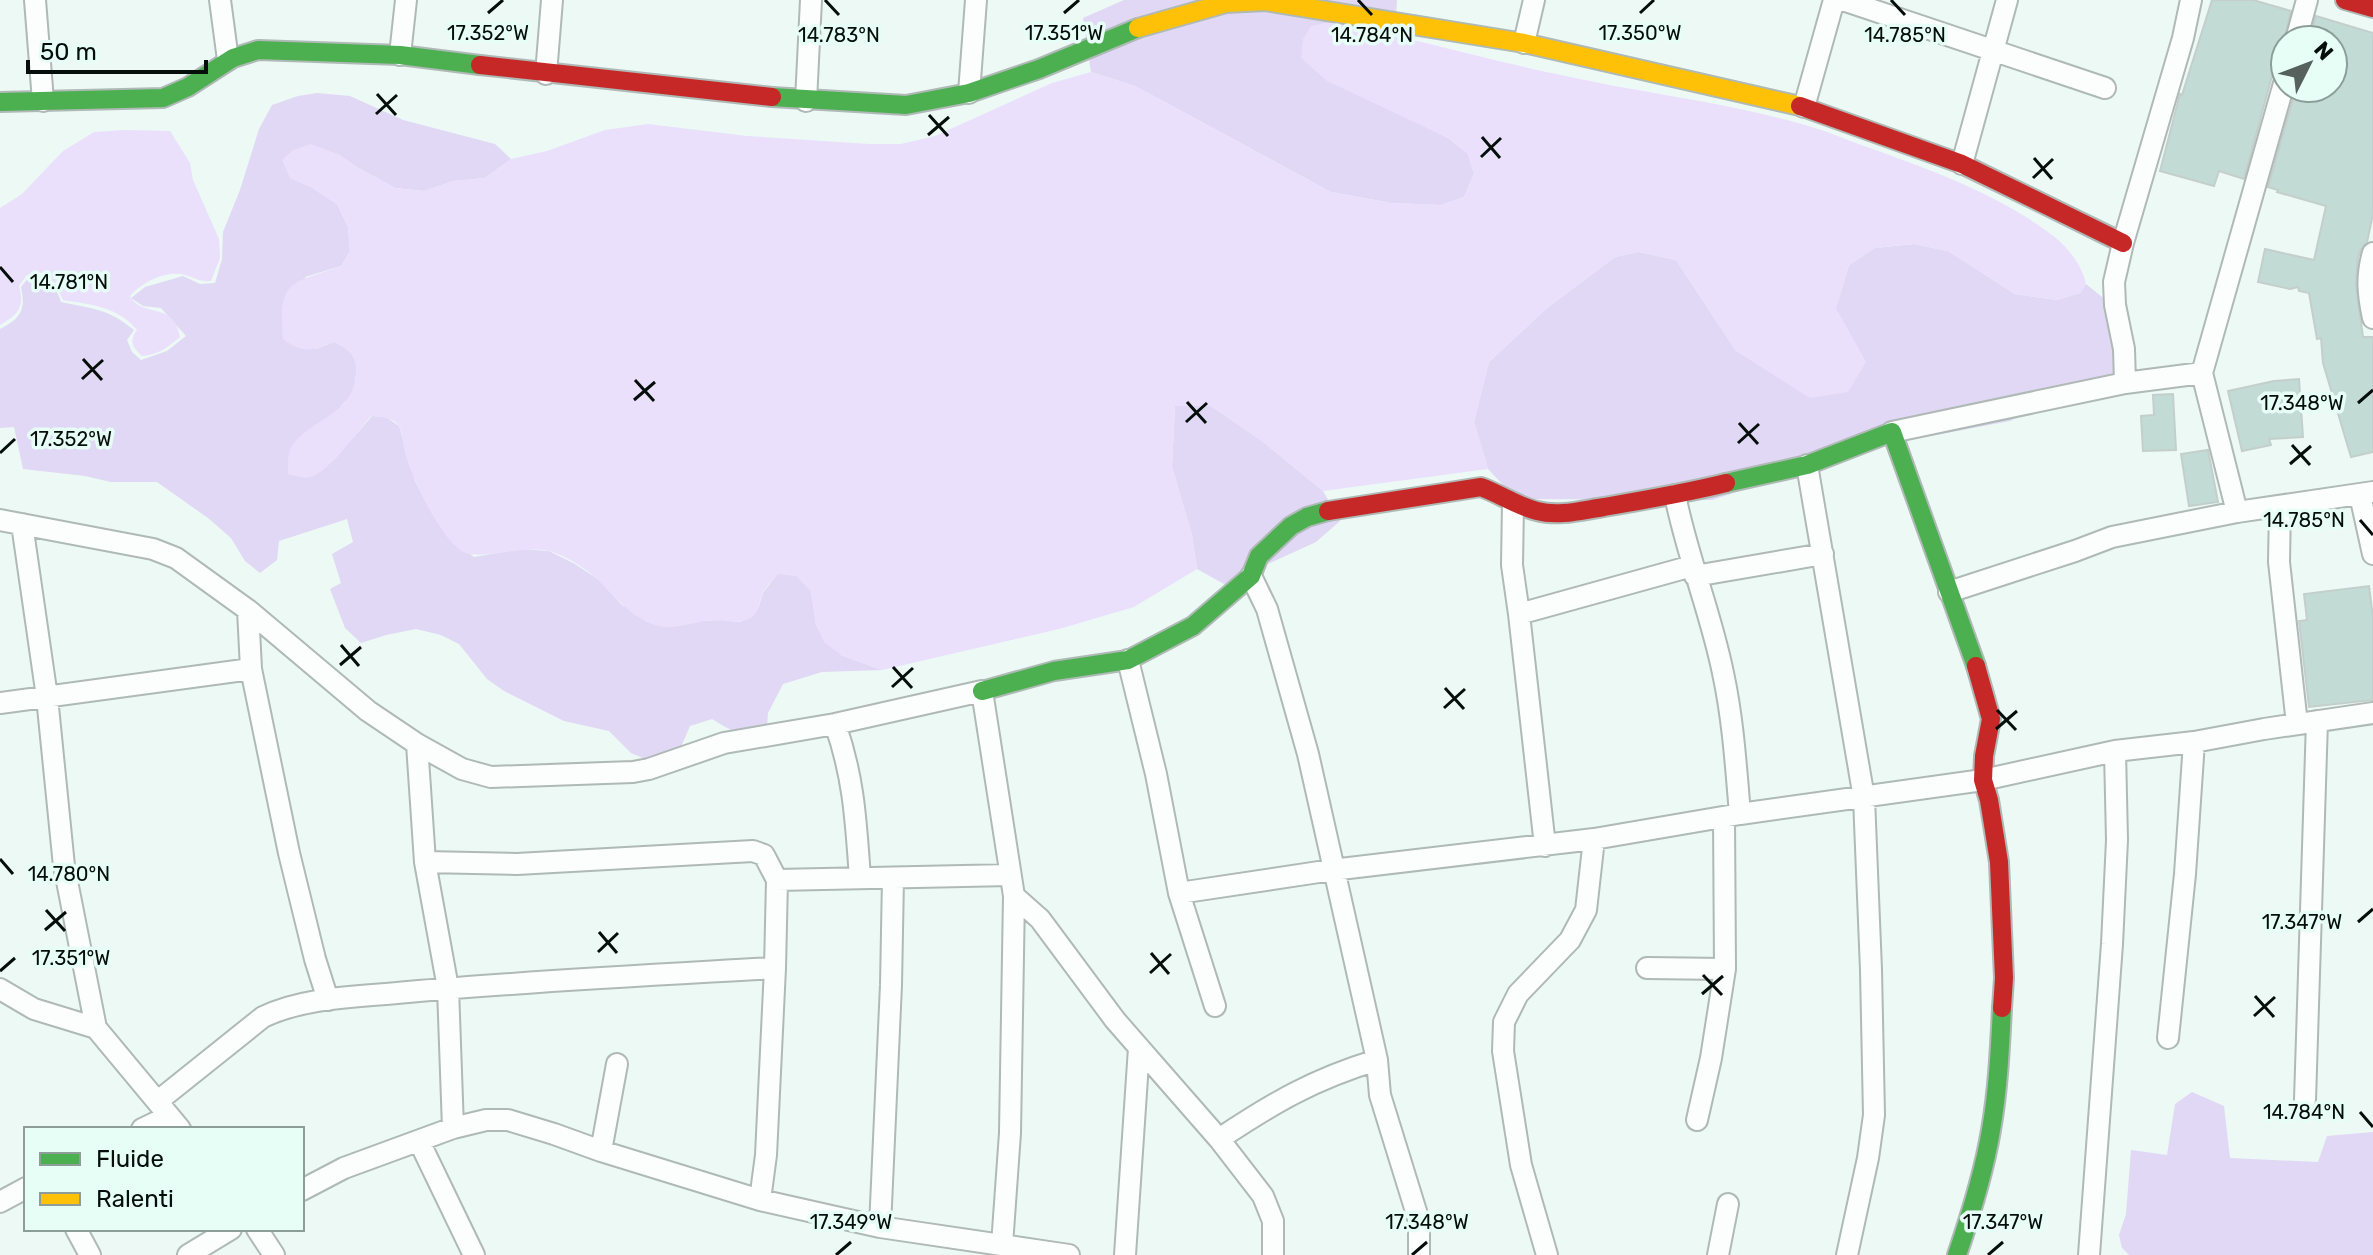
<svg xmlns="http://www.w3.org/2000/svg" width="2373" height="1255" viewBox="0 0 2373 1255" font-family="Rubik,sans-serif">
  <style>
    .green { fill: #e0d8f4 }
    .water { fill: #eae0fc }
    .building { fill: #c3dbd5; stroke: #c4cfcb; stroke-width: 2 }
    .lines { fill: none; stroke-linecap: round; stroke-linejoin: round }
    .street-casing { stroke: #afb9b6; stroke-width: 24 }
    .fast-casing { stroke: #afb9b6; stroke-width: 22 }
    .slow-casing { stroke: #afb9b6; stroke-width: 22 }
    .jam-casing { stroke: #afb9b6; stroke-width: 22 }
    .street { stroke: #fcfefe; stroke-width: 20 }
    .fast { stroke: #4caf50; stroke-width: 18 }
    .slow { stroke: #ffc107; stroke-width: 18 }
    .jam { stroke: #c62828; stroke-width: 18 }
    .ticks { fill: none; stroke: #060e0b; stroke-width: 3 }
    .ticks-label { font-size: 20px; text-anchor: middle; fill: #060e0b; stroke: #e7fef7; stroke-width: 7; stroke-linejoin: round; paint-order: stroke }
  </style>
  <rect width="100%" height="100%" fill="#ecf9f5"/>
  <!-- green -->
  <path class="green" d="M1124,0h273l-2,34 25,90 28,14 20,16 6,20 -10,23 -23,8 -50,-2 -60,-11 -196,-106 -44,-14 -8,-54z
    M317,93l33,3 53,24 92,24 16,15 -26,19 -32,3 -29,10 -29,-3 -40,-22 -17,-12 -48,24 21,9 26,17 11,23 2,24 -9,15 -36,11 11,72 18,-7 16,8 7,14 -3,28 -13,14 -8,55 39,-45 14,1 13,9 16,55 10,19 23,37 26,20 46,-8 29,2 26,13 24,16 23,25 44,22 31,-6 25,-1 17,2 13,-5 6,-8 5,-16 15,-20 19,3 14,15 5,34 25,30 41,15 -60,2 -39,12 -15,29 -2,28c-20,-3 -37,-11 -54,-22l-22,7 -19,44 -40,-17 -22,-22 -45,-10 -60,-30 -17,-12 -28,-35 -18,-9 -25,-6 -30,6 -25,8 -16,-15 -15,-39 11,-6 -9,-29 21,-12 -6,-23 -68,22 -2,19 -17,13 -15,-12 -14,-23 -23,-20 -51,-36h-46l-26,-6 -62,-7 -9,-42 -14,1v-99c21,-11 26,-19 21,-42l12,-15c15,7 23,14 28,30 32,7 46,6 73,28l-7,10 5,12 9,8 26,-9 19,-15 -25,-28 -18,-2 -12,-8 14,-11 38,-11 17,8 15,-1 7,-24 1,-27 17,-42 19,-61 13,-24 26,-9z
    M1914,244l34,7 67,43 42,6 23,-7 6,-9 27,22 5,88 -40,-6 -68,33 -138,26 -160,53 -196,-1 -28,-30 -14,-47 15,-60 58,-54 68,-51 24,-5 37,8 60,91 100,-43 13,-43 26,-17z
    M1175,406h36l51,35 61,50 17,30 -24,21 -92,42 -27,-15 -5,-34 -20,-68z
    M2192,1092l32,14 6,52 88,4 9,-26 46,-4v123h-244l-7,-7 -3,-13 7,-21 5,-64 36,5 8,-51z"/>
  <!-- water -->
  <path class="water" d="M1331,22c77,15 153,37 230,53 79,18 159,26 237,48 24,6 46,16 69,24 64,23 131,47 185,88 16,12 30,30 34,49l-6,9 -23,7 -42,-6 -67,-43 -35,-7 -38,4 -26,17 -13,43 30,54 -18,30 -38,6 -74,-47 -60,-91 -37,-8 -24,5 -68,51 -58,54 -15,60 14,47 -165,22 -61,-50 -51,-35h-36l-3,61 20,68 5,34 -63,38 -75,22 -177,41 -41,-15 -17,-13 -8,-17 -5,-34 -14,-15 -19,-2c-5,6 -12,12 -15,19 -4,7 -3,16 -9,22 -12,11 -27,5 -41,5 -15,1 -33,8 -48,7 -28,-3 -45,-26 -64,-44 -12,-13 -34,-27 -52,-32 -26,-7 -72,12 -89,-1 -22,-17 -46,-68 -54,-94 -3,-9 -3,-22 -7,-30 -6,-9 -18,-9 -28,-10 -13,15 -40,53 -58,60 -8,4 -17,0 -25,-2 0,-10 -1,-23 6,-31 21,-26 58,-28 62,-68 2,-19 -7,-25 -22,-33 -21,9 -32,12 -51,-3 -6,-61 9,-55 58,-73l9,-15 -2,-24 -11,-23 -26,-17 -21,-9 -8,-18 11,-10 18,-6 27,10 17,12 40,22 29,3 29,-10 32,-3 26,-19 36,-8 58,-21 43,-6 99,12 122,8h32l34,-8 117,-53 39,-11 44,14 196,106 60,11 50,2 23,-8 10,-23 -6,-20 -20,-16 -121,-57 -26,-23 2,-19 8,-13z
    M124,130l46,1 20,32 3,17 26,59 1,19 -9,23c-11,1 -16,-3 -26,-6 -20,-5 -42,7 -55,21 12,23 44,4 50,41 -12,10 -22,18 -38,19 -10,-9 -13,-15 -5,-26 -20,-24 -45,-25 -74,-30 -6,-14 -12,-25 -28,-29l-9,5 -7,10c6,21 -1,29 -19,39v-117l22,-14 41,-43 31,-19z"/>
  <!-- building -->
  <path class="building" d="M2212,0h41l38,11 -14,59 -5,6 -28,103 -25,-8 -5,15 -54,-15 20,-77 2,1z
    M2316,16l57,17v181l-6,28 -6,7 -3,9 -2,27 7,52h10v115l-22,5 -28,-94 -2,-25 -4,1 -8,-46 -10,-2 -1,-4 -8,2 -32,-7 7,-33 49,11 12,-54 -49,-14 1,-2 -10,-3 28,-99h37v-48h-24z
    M2299,379l4,58 -34,2 2,6 -29,6 -14,-60 46,-10z
    M2173,394l3,56 -33,1 -2,-35 13,-1 -1,-20z
    M2208,450l10,52 -29,4 -8,-52z
    M2369,586l4,31v83l-64,7 -10,-86 8,-1 -3,-26z"/>
  <g class="lines">
    <defs>
      <path id="street" d="M35,0l8,101
        M220,0l8,60
        M1843,0l262,88
        M2296,40l11,-40
        M1524,43l10,-43
        M400,55l6,-55
        M546,74l6,-74
        M969,93l7,-93
        M806,101l5,-101
        M1804,107l30,-107
        M1962,164l45,-164
        M2373,253c-7,23 -5,42 0,65
        M2125,383l-1,-34 -9,-44 -1,-23 9,-39 60,-205 8,-38
        M1892,432l233,-49 77,-10
        M1807,465l57,333 7,172 3,145 -6,43 -21,97
        M1675,495c12,61 36,118 48,178 10,46 13,94 17,141
        M2360,495l13,59
        M1513,503l-1,62 7,49 26,232
        M2280,506l-1,56 18,162
        M2237,512l-35,-139 83,-293
        M0,520l153,29 23,9 72,52 120,101 49,33 45,25 29,8 142,-5 16,-3 75,-26 111,-19 147,-33 32,205 -4,237 -8,112
        M22,524l25,173 17,169 32,162
        M1251,576l16,33 41,145 69,306 3,35 39,126v34
        M1695,576l128,-22
        M1949,592l126,-41 37,-14 125,-25 136,-20
        M248,610l3,59 38,184 26,106 13,41
        M1519,614l173,-48
        M1128,660l28,114 23,119 36,113
        M0,703l251,-34
        M835,724c19,53 21,99 25,154
        M417,744l8,118 23,126 5,140
        M425,862l92,2 236,-13 11,4 13,25 -2,88 -9,187 -6,45
        M777,880l233,-5
        M1179,893l153,-23 262,-31 146,-25 243,-34 132,-29 79,-9 70,-13 109,-16
        M1014,896l26,23 75,101 104,119 44,57 10,25v34
        M1647,968l78,1 -1,-152
        M0,989l34,20 62,19 84,101
        M2168,1038l17,-164 9,-132
        M2305,1100l12,-379
        M158,1101l105,-84c44,-21 98,-20 145,-25 122,-11 245,-17 367,-24
        M1697,1120l14,-62 14,-89
        M142,1129l27,-13
        M1219,1139c54,-36 95,-60 158,-79
        M419,1141l55,114
        M601,1151l16,-87
        M302,1190l42,-22 109,-40 33,-8h22l46,14 47,17 159,49 120,27 189,28
        M0,1202l26,-14
        M880,1227l11,-242 2,-107
        M76,1229l14,26
        M257,1229l17,26
        M188,1255l43,-26
        M1125,1255l14,-207
        M1547,1255l-26,-90 -18,-114 1,-29 14,-28 52,-54 16,-30 8,-71
        M1718,1255l10,-51
        M2089,1255l23,-311 5,-104 -2,-89"/>
      <path id="fast" d="M772,97l134,8 63,-12 70,-24 99,-41
        M0,102l163,-4 25,-11 45,-29 25,-8 142,5 80,10
        M1726,483l81,-18 85,-33 84,234
        M982,691l72,-20 74,-11 65,-34 58,-50 8,-20 32,-30 16,-9 21,-6
        M1957,1255c14,-41 27,-82 34,-125 7,-40 9,-81 11,-122"/>
      <path id="slow" d="M1138,28l88,-25 39,-2 259,42 276,63"/>
      <path id="jam" d="M2345,0l28,8
        M480,65l292,32
        M1800,106l162,58 161,79
        M1328,511l153,-24c19,7 36,19 56,24 22,6 46,-1 67,-4 41,-7 82,-14 122,-24
        M1976,666l15,53 -7,37 -1,24 6,20 10,62 5,116 -2,30"/>
    </defs>
    <!-- street casing -->
    <use href="#street" class="street-casing"/>
    <!-- fast casing -->
    <use href="#fast" class="fast-casing"/>
    <!-- slow casing -->
    <use href="#slow" class="slow-casing"/>
    <!-- jam casing -->
    <use href="#jam" class="jam-casing"/>
    <!-- street -->
    <use href="#street" class="street"/>
    <!-- fast -->
    <use href="#fast" class="fast"/>
    <!-- slow -->
    <use href="#slow" class="slow"/>
    <!-- jam -->
    <use href="#jam" class="jam"/>
  </g>
  <!-- ticks -->
  <path class="ticks" d="M825,0l14,15M1358,0l14,15M1891,0l14,15M488,13l15,-13M1064,13l15,-13M1640,13l14,-13M377,94l19,21M376,114l21,-19M929,115l19,21M928,135l21,-18M1482,137l18,21M1481,157l20,-19M2034,158l18,21M2033,178l20,-19M0,267l13,15M83,359l19,21M82,379l21,-19M635,380l19,21M634,400l21,-18M1187,402l19,21M2358,403l15,-13M1186,422l21,-19M1739,423l19,21M1738,443l21,-19M2292,445l18,20M0,453l15,-14M2290,464l21,-18M2360,520l13,15M341,645l18,21M340,665l21,-18M893,667l19,21M892,687l21,-19M1445,688l19,21M1444,708l21,-19M1997,710l19,20M1996,729l21,-18M0,859l13,15M46,910l19,21M2358,922l15,-13M45,930l21,-18M599,932l18,21M598,952l20,-19M1151,953l18,21M0,971l15,-13M1150,973l21,-19M1703,975l19,20M1702,994l21,-18M2255,996l19,21M2254,1016l21,-19M2360,1112l13,15M836,1255l15,-13M1412,1255l15,-13M1988,1255l15,-13"/>
  <g class="ticks-label">
    <text x="488" y="40">17.352°W</text>
    <text x="1064" y="40">17.351°W</text>
    <text x="1640" y="40">17.350°W</text>
    <text x="839" y="42">14.783°N</text>
    <text x="1905" y="42">14.785°N</text>
    <text x="1372" y="42">14.784°N</text>
    <text x="69" y="289">14.781°N</text>
    <text x="2302" y="410">17.348°W</text>
    <text x="71" y="446">17.352°W</text>
    <text x="2304" y="527">14.785°N</text>
    <text x="69" y="881">14.780°N</text>
    <text x="2302" y="929">17.347°W</text>
    <text x="71" y="965">17.351°W</text>
    <text x="2304" y="1119">14.784°N</text>
    <text x="851" y="1229">17.349°W</text>
    <text x="1427" y="1229">17.348°W</text>
    <text x="2003" y="1229">17.347°W</text>
  </g>
  <!-- legend -->
  <rect x="24" y="1127" width="280" height="104" fill="#e7fef7" stroke="#8d9e99" stroke-width="2"/>
  <rect x="40" y="1153" width="40" height="12" fill="#4caf50" stroke="#8d9e99" stroke-width="2"/>
  <text x="96" y="1167" font-size="24" fill="#060e0b">Fluide</text>
  <rect x="40" y="1193" width="40" height="12" fill="#ffc107" stroke="#8d9e99" stroke-width="2"/>
  <text x="96" y="1207" font-size="24" fill="#060e0b">Ralenti</text>
  <!-- north arrow -->
  <g transform="translate(2309 64) rotate(48)"><circle r="38" fill="#e7fef7" stroke="#8d9e99" stroke-width="2"/>
  <path d="M0-6L14 30L0 20L-14 30Z" fill="#56605d"/>
  <text y="-12" font-size="22" font-weight="bold" text-anchor="middle" fill="#060e0b">N</text>
  </g>
  <!-- scale -->
  <path d="M28 60v12h178v-12" fill="none" stroke="#060e0b" stroke-width="4"/>
  <text x="40" y="60" font-size="24" fill="#060e0b" stroke="#e7fef7" stroke-width="6" paint-order="stroke">50 m</text>
</svg>
